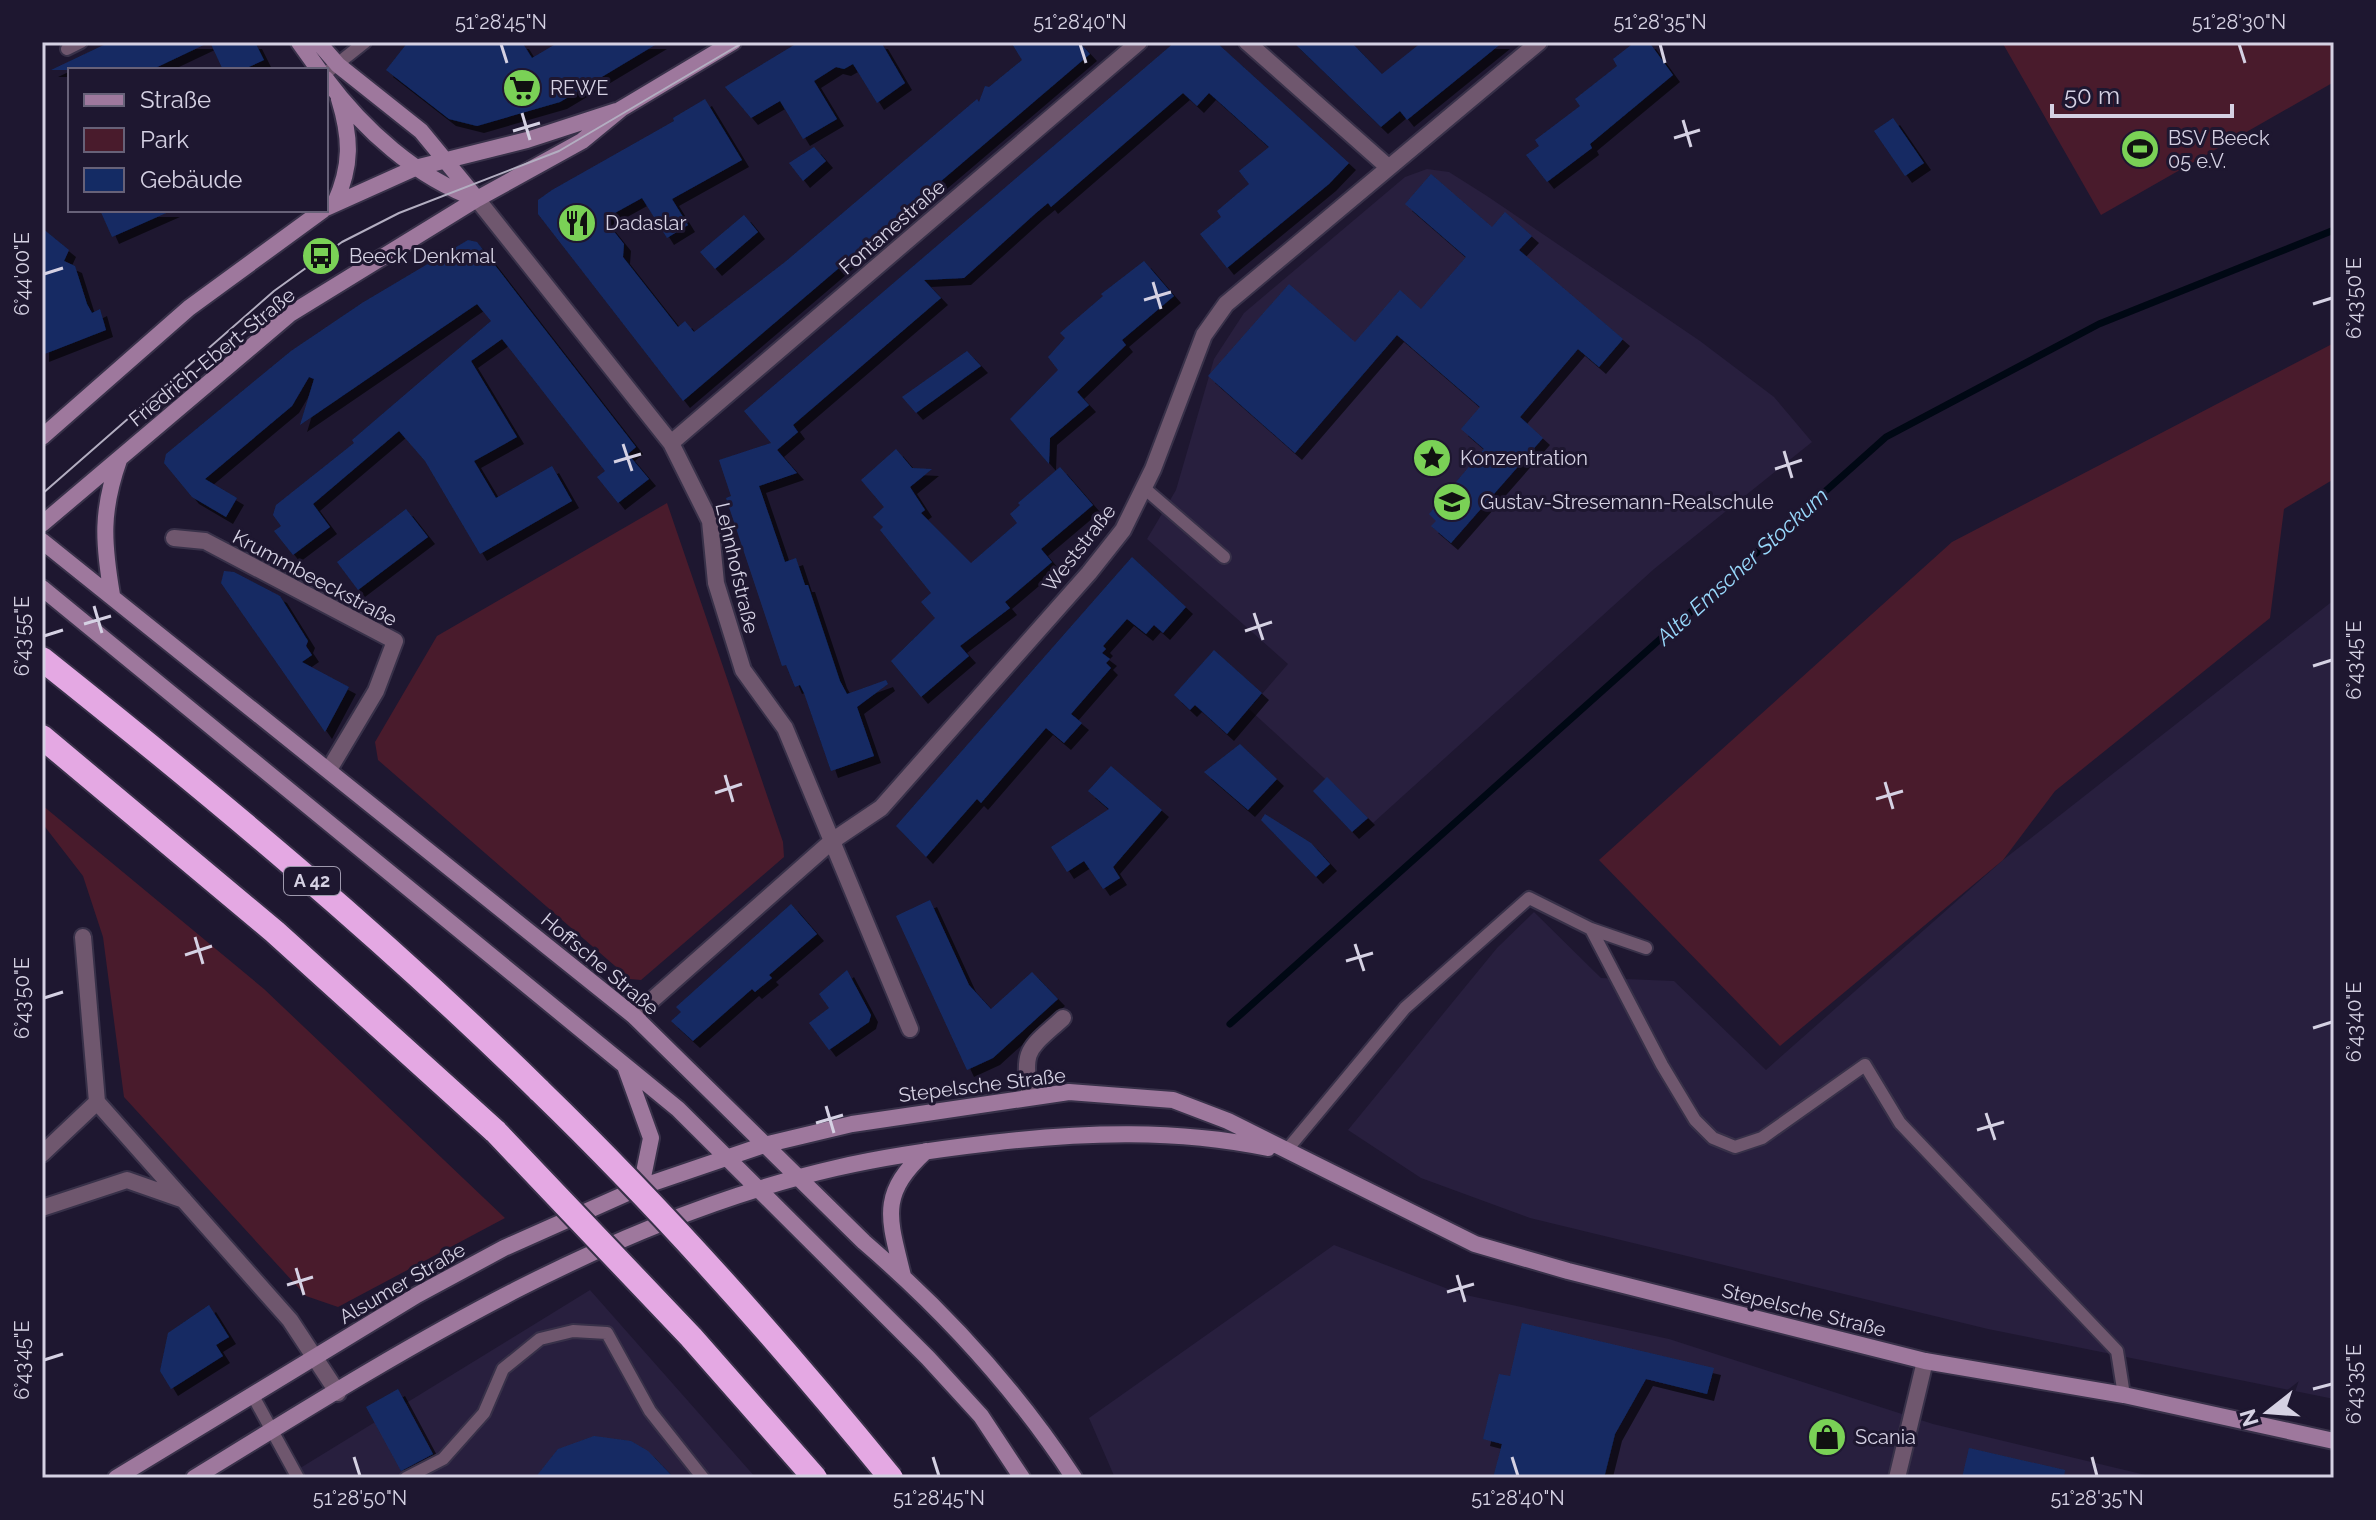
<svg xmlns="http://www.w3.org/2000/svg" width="2376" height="1520" viewBox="0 0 2376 1520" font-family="Raleway,sans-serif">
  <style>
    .built { fill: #281f3e }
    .green { fill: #491b2c }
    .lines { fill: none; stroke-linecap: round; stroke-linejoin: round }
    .stream { stroke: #000814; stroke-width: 7 }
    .building { fill: #142b64; filter: url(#shadow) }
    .lane-casing { stroke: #383149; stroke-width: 16 }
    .street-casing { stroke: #383149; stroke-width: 20 }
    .secondary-casing { stroke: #383149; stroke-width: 20 }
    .highway-casing { stroke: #383149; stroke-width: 28 }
    .lane { stroke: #6f576e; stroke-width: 12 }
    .street { stroke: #6f576e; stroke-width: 16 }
    .secondary { stroke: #9e789d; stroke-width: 16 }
    .highway { stroke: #e4a8e3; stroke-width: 24 }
    .tram { stroke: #b3aec1; stroke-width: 2 }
    .highway-bridge-casing { stroke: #383149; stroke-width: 28; stroke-linecap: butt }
    .highway-bridge { stroke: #e4a8e3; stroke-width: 24 }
    .ticks { fill: none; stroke: #d5d1e3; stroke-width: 3 }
    .labels { text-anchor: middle; stroke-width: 6; stroke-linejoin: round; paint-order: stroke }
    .shield { fill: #1e1730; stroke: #9e99ad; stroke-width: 2 }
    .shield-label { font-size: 18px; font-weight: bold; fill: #d5d1e3 }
    .poi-label { font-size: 20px; fill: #d5d1e3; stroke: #1e1730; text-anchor: start }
    .street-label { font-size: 20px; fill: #d5d1e3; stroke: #1e1730 }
    .water-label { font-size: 22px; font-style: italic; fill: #98d8fb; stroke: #1e1730 }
    .neatline { fill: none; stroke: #d5d1e3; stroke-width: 3 }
    .ticks-label { font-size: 20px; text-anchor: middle; fill: #d5d1e3 }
  </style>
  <defs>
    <filter id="shadow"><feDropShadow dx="7" dy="7" stdDeviation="0" flood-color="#0009"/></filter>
  </defs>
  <rect width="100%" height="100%" fill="#1e1730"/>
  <!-- built -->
  <path class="built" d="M1427,169l22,3 38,24 213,145 74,56 38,45 -158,127 -281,254 -124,-114 39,-45 -141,-125 29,-49 38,-131 30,-46 161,-136z
    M2334,600v799l-346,-70 -458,-111 -109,-40 -73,-48 149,-182 37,-36 67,66 73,3 92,89 237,-210z
    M1334,1245l127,49 208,45 264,85 225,54h-1043l-26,-60z
    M590,1290l166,188h-472z"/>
  <!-- green -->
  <path class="green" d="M2002,42h332v40l-233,133z
    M2334,343v136l-50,30 -14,109 -215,173 -52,69 -223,186 -181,-186 353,-318z
    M667,503l116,339 1,15 -143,123 -11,-1 -252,-219 -3,-18 62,-106z
    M42,805l222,184 241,229 -167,89 -32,-11 -182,-199 -21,-160 -20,-61 -41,-53z"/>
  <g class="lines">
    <!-- stream -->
    <path class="stream" d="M1230,1024l656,-587 213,-113 235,-94"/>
  </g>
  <!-- building -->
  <path class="building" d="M110,42h100l-59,28h-100z
    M210,42h45l9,18 -22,10h-19z
    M408,42h114l10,16 27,-16h101l-100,60 -83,24 -28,-7 -63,-49z
    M799,42h82l24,41 -28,20 -24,-39 -9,5 -8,-2 -22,14 23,38 -34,20 -23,-38 -29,17 -26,-31z
    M1011,42h68l11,12 -407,347 -145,-187v-14l14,-10 122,-69 -1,-3 32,-19 37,61 -70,39 16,26 -21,13 -25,-40 -38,21 20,25 -1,13 55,70 7,-6 9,11 91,-70 192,-163 2,3 6,-16 4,1 33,-27z
    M1175,42h41l133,121 -20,21 -102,84 -27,-34 21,-17 -4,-6 32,-27 -10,-13 30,-24 -60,-54 -12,13 -14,-13 -132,114 -3,-4 -12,10 -72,65 -40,2 17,18 -148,127 5,7 -21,18 -33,-39z
    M1293,42h58l31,32 40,-32h81l-96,78 -7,-9 -19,16z
    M1635,42h14l24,33 -83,69 2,4 -45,34 -21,-27 13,-9 -4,-6 45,-34 -5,-7 42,-33 -4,-7z
    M1893,118l31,45 -19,13 -31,-45z
    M814,147l12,14 -23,20 -14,-18z
    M1431,174l61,53 13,-15 27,24 -13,14 104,89 -24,28 -21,-18 -58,68 23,21 -92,105 -20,-17 5,-5 -7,-7 55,-65 -23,-20 19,-22 -83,-72 -102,118 -87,-77 81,-92 66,58 45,-52 21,19 45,-52 -61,-53z
    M100,210h73l-61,27z
    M744,215l14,17 -43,37 -15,-17z
    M42,228l27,22 -5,11 11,5 12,38 5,9 8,-4 6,21 -64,25z
    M468,240l9,2 159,205 -8,7 21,25 -31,24 -21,-26 8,-6 -103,-132 -31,22 46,76 -43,24 22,37 56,-32 20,35 -92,53 -55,-93 -26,-30 -86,73 17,23 -37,28 -19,-24 7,-5 -8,-11 3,-10 78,-62 -2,-3 139,-119 -14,-17 -177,121 14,-46 -5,-2 -17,29 -87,73 32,19 -11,19 -34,-20 -28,-34 2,-9 125,-103 71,-48z
    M1144,261l30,35 -52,44 4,5 -49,47 12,13 -39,33 -1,26 -39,-45 48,-49 -10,-13 17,-19 -5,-5 43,-37 -2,-2 8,-6z
    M967,351l14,15 -65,47 -14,-16z
    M771,443l26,30 -38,13 26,76 11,-4 9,27h3l32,96 7,13 39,-14 2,4 -31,23 17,49 -43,15 -27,-78 -4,-8 -5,2 -9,-22 -4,1 -56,-168 5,-2 -12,-36z
    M896,449l16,19 20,1 -22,18 15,23 -4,3 50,50 46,-40 -7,-9 10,-9 -2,-2 42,-36 33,38 -52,44 11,13 -47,40 5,6 -50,38 9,10 -48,41 -30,-36 44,-43 -14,-16 10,-9 -51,-63 3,-3 -10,-10 11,-10 -23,-27z
    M406,509l22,28 -70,53 -21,-28z
    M1132,557l54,50 -23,26 -9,-8 -8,9 -19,-15 -24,27 3,3 -4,4 8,6 -4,4 5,5 -40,46 11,9 -18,20 -18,-15 -65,75 -4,-4 -51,58 -30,-31z
    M224,571l10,1 46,24 28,45 -2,5 6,9 -10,7 47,25 -24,45 -104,-149z
    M1214,650l48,43 -35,41 -32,-29 -5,5 -16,-15z
    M1240,744l37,35 -29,31 -44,-38z
    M1111,766l51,44 -49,57 7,11 -17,11 -19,-28 -17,11 -16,-25 58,-38 -21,-18z
    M1327,777l41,41 -16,14 -39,-41z
    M1265,814l46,29 19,21 -14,13 -55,-57z
    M930,900l39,85 22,24 41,-37 26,27 -65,59 -26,12 -71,-154z
    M791,904l26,30 -48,41 3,3 -17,14 -3,-3 -59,52 -22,-20 10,-9 -5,-5z
    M847,970l24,45 -2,7 -40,28 -20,-27 20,-15 -10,-14z
    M209,1305l20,32 -13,8 7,11 -52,33 -11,-18 8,-38z
    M1522,1323l192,45 -7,26 -61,-15 -31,55 -11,44h-111l9,-34 -19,-5 16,-65 11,2z
    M398,1389l35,65 -32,17 -35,-64z
    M594,1436l37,5 17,10 26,27h-139l23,-29z
    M1969,1448l96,22 -1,8h-102z"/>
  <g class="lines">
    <defs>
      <path id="lane" d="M67,49l14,-7
        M326,73l39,-31
        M1144,488l80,69
        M1591,929l71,136 33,55 18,18 22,9 27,-9 103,-73 35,58 217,228 7,44
        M1286,1151l119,-143 124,-110 62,31 55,19
        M253,1396l45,82
        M406,1478l37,-19 41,-46 19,-44 37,-30 33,-8 34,2 43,78 53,67"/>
      <path id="street" d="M1247,42l141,125
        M477,199l194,244 39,78 6,62 27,87 42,58 125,301
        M671,443l468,-401
        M174,538l31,3 190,100 -19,50 -46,77
        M83,937l14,165 193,218 48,73
        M634,1016l198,-175 49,-33 208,-235 34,-43 30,-61 51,-134 22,-31 313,-262
        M1030,1097c-8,-49 -2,-47 33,-79
        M42,1154l55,-52
        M42,1208l85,-28 57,20
        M1897,1478l28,-117"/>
      <path id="secondary" d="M299,42l20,28
        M318,42l20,23 83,66 56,68
        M326,79c37,50 91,99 151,120
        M335,203c17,-38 16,-65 4,-104
        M326,208l89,-40 112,-28 89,-29
        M42,437l147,-129 134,-98
        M42,524l248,-210 187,-115 105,-58 39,-32 112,-67
        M42,541l592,475 230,226c79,68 153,149 210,236
        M42,588l636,521 250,249 53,58 41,62
        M112,595c-9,-53 -11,-84 7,-135
        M625,1066l26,72 -10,49
        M903,1276c-14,-58 -25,-81 23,-125
        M116,1478l301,-183 87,-47 137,-61 123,-42 88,-21 217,-32 104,8 55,21 247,123 93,27 357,90 199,34 210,46
        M194,1478c200,-123 410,-257 642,-310 51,-12 103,-19 155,-25 93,-11 185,-14 277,5"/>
      <path id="highway" d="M42,659c172,137 341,278 498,432
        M42,737l233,195 221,200"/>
    </defs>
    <!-- lane casing -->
    <use href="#lane" class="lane-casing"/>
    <!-- street casing -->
    <use href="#street" class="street-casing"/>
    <!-- secondary casing -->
    <use href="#secondary" class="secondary-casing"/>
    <!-- highway casing -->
    <use href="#highway" class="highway-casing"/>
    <!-- lane -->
    <use href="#lane" class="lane"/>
    <!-- street -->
    <use href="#street" class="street"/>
    <!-- secondary -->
    <use href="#secondary" class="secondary"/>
    <!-- highway -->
    <use href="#highway" class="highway"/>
    <!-- tram -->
    <path class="tram" d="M42,494l232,-203 68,-49 57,-29 160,-62 185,-109"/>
    <defs>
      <path id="highway-bridge" d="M540,1091c125,121 241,252 351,387
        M496,1132l195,205 124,141"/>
    </defs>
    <!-- highway-bridge casing -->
    <use href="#highway-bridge" class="highway-bridge-casing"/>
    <!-- highway-bridge -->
    <use href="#highway-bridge" class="highway-bridge"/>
  </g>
  <!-- ticks -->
  <path class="ticks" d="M501,44l6,19M1080,44l6,19M1660,44l5,19M2239,44l6,19M522,113l8,27M1683,120l8,27M513,131l27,-8M1674,138l26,-8M44,274l19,-6M1153,282l8,27M1144,300l27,-8M2313,304l19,-6M623,444l9,27M1784,451l8,27M614,462l27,-8M1775,469l27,-9M94,606l8,27M1254,613l9,27M84,624l27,-8M1245,631l27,-9M44,636l19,-6M2313,666l19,-6M725,775l8,27M1885,782l8,27M715,793l27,-9M1876,799l27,-8M195,937l8,27M1355,944l9,27M185,955l27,-9M1346,961l27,-8M44,998l19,-6M2313,1028l19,-6M826,1106l8,27M1986,1113l9,27M816,1123l27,-8M1977,1130l27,-8M296,1268l8,27M1457,1275l8,27M287,1285l26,-8M1447,1292l27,-8M44,1360l19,-6M2313,1389l19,-5M354,1457l6,19M933,1457l6,19M1512,1457l6,19M2092,1457l5,19"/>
  <!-- icons -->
  <defs>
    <symbol id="supermarket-disc" viewBox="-11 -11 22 22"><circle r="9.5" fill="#7ad156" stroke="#1e1730"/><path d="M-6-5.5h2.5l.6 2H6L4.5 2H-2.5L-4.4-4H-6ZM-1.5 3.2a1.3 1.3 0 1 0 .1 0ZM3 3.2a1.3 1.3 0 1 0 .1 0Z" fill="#111"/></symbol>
    <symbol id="stadium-disc" viewBox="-11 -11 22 22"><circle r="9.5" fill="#7ad156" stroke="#1e1730"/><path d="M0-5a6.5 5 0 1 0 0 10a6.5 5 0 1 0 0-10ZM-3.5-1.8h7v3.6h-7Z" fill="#111"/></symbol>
    <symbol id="restaurant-disc" viewBox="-11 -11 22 22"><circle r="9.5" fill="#7ad156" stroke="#1e1730"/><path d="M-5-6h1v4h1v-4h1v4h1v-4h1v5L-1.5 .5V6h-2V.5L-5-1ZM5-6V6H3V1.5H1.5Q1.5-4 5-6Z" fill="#111"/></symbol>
    <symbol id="bus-disc" viewBox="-11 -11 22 22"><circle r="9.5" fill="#7ad156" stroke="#1e1730"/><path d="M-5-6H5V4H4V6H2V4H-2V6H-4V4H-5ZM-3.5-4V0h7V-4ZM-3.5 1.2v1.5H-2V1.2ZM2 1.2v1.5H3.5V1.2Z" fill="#111"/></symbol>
    <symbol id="sight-disc" viewBox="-11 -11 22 22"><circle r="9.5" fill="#7ad156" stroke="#1e1730"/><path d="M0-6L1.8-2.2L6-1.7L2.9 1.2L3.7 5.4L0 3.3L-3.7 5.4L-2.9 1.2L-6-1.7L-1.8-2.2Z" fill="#111"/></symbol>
    <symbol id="school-disc" viewBox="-11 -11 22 22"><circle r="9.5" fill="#7ad156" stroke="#1e1730"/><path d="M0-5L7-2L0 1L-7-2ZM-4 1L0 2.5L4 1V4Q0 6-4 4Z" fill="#111"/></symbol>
    <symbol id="shop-disc" viewBox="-11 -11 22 22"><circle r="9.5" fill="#7ad156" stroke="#1e1730"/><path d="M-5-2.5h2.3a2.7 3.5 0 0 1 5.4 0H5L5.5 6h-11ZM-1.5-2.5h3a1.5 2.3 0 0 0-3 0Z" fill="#111"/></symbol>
  </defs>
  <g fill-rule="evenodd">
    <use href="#supermarket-disc" x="500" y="66" width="44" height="44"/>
    <use href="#stadium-disc" x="2118" y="127" width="44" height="44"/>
    <use href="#restaurant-disc" x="555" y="201" width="44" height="44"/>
    <use href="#bus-disc" x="299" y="234" width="44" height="44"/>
    <use href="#sight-disc" x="1410" y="436" width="44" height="44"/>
    <use href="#school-disc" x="1430" y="480" width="44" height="44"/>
    <use href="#shop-disc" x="1805" y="1415" width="44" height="44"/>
  </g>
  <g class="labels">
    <!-- shield labels -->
    <rect class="shield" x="284" y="867" width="56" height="28" rx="6"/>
    <g class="shield-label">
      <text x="312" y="887">A 42</text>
    </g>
    <!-- poi labels -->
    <g class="poi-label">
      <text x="550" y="95">REWE</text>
      <text x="2168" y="145">BSV Beeck<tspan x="2168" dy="23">05 e.V.</tspan></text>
      <text x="605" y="230">Dadaslar</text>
      <text x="349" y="263">Beeck Denkmal</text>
      <text x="1460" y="465">Konzentration</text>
      <text x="1480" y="509">Gustav-Stresemann-Realschule</text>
      <text x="1855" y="1444">Scania</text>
    </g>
    <!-- street labels -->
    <g class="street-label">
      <text transform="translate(892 227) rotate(-41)" y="7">Fontanestraße</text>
      <text transform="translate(212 357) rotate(-39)" y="7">Friedrich-Ebert-Straße</text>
      <text transform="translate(1079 548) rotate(-52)" y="7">Weststraße</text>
      <text transform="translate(737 568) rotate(77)" y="7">Lehnhofstraße</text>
      <text transform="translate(315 578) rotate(28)" y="7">Krummbeeckstraße</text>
      <text transform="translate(600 964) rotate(40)" y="7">Hoffsche Straße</text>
      <text transform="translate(982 1085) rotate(-7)" y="7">Stepelsche Straße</text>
      <text transform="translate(402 1283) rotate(-30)" y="7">Alsumer Straße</text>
      <text transform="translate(1804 1310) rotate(14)" y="7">Stepelsche Straße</text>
    </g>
    <!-- water labels -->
    <g class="water-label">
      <text transform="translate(1742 566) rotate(-42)" y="8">Alte Emscher Stockum</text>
    </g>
  </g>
  <!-- border -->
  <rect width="2376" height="1520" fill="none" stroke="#1e1730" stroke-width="88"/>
  <!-- legend -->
  <rect x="68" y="68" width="260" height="144" fill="#1e1730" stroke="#676178" stroke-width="2"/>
  <rect x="84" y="94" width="40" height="12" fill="#9e789d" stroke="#676178" stroke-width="2"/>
  <text x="140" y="108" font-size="24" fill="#d5d1e3">Straße</text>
  <rect x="84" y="128" width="40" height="24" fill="#491b2c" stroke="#676178" stroke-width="2"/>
  <text x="140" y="148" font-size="24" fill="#d5d1e3">Park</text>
  <rect x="84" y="168" width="40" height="24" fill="#142b64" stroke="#676178" stroke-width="2"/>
  <text x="140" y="188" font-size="24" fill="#d5d1e3">Gebäude</text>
  <!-- north arrow -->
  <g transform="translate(2268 1412) rotate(253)" stroke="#1e1730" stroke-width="6" paint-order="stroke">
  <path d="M0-6L14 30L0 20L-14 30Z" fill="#d5d1e3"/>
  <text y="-12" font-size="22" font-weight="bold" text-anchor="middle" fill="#d5d1e3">N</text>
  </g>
  <!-- scale -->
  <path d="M2052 104v12h180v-12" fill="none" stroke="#d5d1e3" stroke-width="4"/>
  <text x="2064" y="104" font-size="24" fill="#d5d1e3" stroke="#1e1730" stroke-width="6" paint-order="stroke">50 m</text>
  <rect x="44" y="44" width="2288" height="1432" class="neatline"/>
  <g class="ticks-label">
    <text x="501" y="29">51°28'45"N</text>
    <text x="1080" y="29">51°28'40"N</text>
    <text x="1660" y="29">51°28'35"N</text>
    <text x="2239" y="29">51°28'30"N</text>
    <text transform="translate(22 274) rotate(-90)" y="7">6°44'00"E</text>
    <text transform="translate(2354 298) rotate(-90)" y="7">6°43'50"E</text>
    <text transform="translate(22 636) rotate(-90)" y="7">6°43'55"E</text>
    <text transform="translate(2354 660) rotate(-90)" y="7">6°43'45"E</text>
    <text transform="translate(22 998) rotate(-90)" y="7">6°43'50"E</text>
    <text transform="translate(2354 1022) rotate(-90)" y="7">6°43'40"E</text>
    <text transform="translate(22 1360) rotate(-90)" y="7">6°43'45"E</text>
    <text transform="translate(2354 1384) rotate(-90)" y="7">6°43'35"E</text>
    <text x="360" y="1505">51°28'50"N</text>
    <text x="939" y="1505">51°28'45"N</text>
    <text x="1518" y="1505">51°28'40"N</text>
    <text x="2097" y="1505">51°28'35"N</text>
  </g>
</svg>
